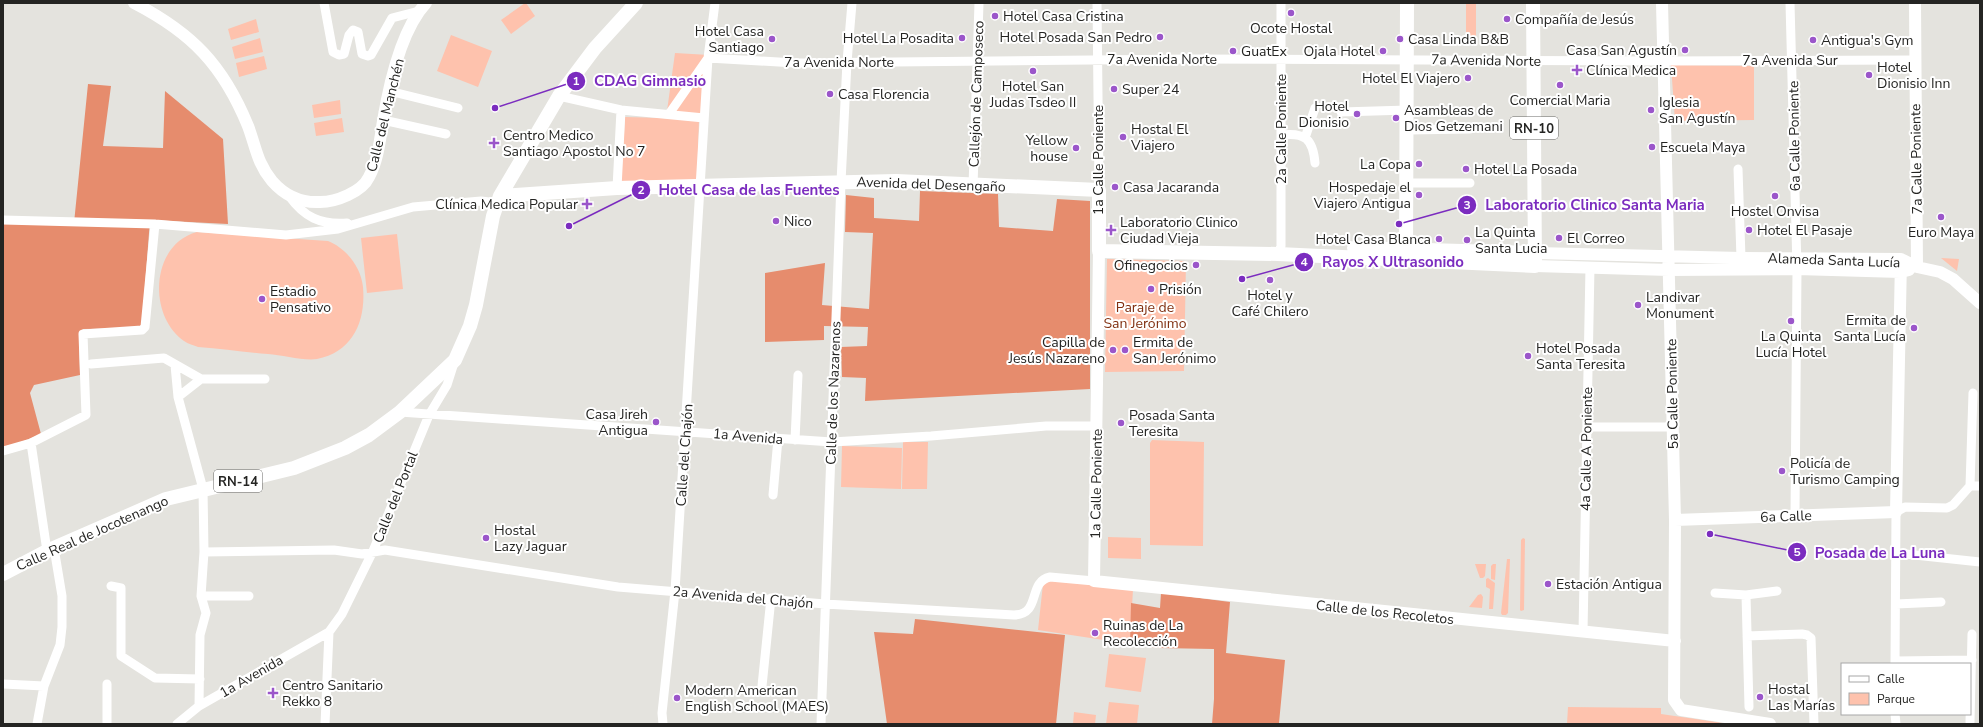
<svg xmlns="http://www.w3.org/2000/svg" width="1983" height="727" viewBox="0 0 1983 727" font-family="'Nunito Sans',sans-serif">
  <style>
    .green { fill: #fec2ad }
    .forest { fill: #e68c6d }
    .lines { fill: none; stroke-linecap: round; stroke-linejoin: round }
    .street { stroke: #fff; stroke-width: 9 }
    .secondary { stroke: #fff; stroke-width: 12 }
    .primary { stroke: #fff; stroke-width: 14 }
    .poi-dot { fill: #9b56ca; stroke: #fff; stroke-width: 1.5 }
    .labels { text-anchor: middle; stroke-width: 4; stroke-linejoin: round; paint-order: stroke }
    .shield { fill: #fff; stroke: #666664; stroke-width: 1 }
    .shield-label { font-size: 13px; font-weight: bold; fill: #242422 }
    .poi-label { font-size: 14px; fill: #242422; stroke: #fff; text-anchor: start }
    .street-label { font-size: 14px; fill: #242422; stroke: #fff }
    .park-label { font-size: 14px; fill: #813011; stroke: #fff }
    .leader { fill: none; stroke: #7b2cbf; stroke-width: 1.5 }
    .callout-dot { fill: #7b2cbf; stroke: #fff; stroke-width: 1.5 }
    .mark-label { font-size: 12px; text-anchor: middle; font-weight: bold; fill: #fff }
    .callout-label { font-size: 15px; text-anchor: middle; font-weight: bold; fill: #7b2cbf; stroke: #fff; stroke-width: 4; stroke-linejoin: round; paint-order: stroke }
  </style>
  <rect width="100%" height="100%" fill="#e4e3de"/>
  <!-- green -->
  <path class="green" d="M525,3h1l9,13 -24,18 -10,-14z
    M1466,3h10v37h-10z
    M256,19l3,13 -28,8 -3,-11z
    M451,35l41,16 -14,36 -41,-16z
    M260,38l3,14 -28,7 -3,-12z
    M675,53l34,2 -42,56z
    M264,56l3,13 -28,8 -3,-14z
    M1671,65l83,1v54l-79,1z
    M706,66l-5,49 -28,-2z
    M340,100l1,14 -27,4 -2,-13z
    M625,117l74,2 -2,63 -76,3z
    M342,118l2,14 -28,4 -2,-13z
    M197,232l131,9c18,7 33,26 35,46 3,34 -10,65 -46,72 -13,2 -35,-4 -49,-5 -23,-2 -46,-5 -70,-7 -4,-2 -10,-3 -14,-6 -37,-26 -33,-97 13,-109z
    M397,234l6,55 -36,4 -6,-55z
    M1941,258l18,1 -2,12z
    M1107,259l79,2 -2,110 -79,1z
    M1152,440l52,2 -1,104 -53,-1v-102z
    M903,442h25l-1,47h-25z
    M842,446l60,2 -1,41 -60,-2z
    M1108,537l33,1v21l-33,-1z
    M1523,538l2,1 -1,71 -3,1 -1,-1 1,-70z
    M1507,559h3l-2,54 -2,2h-4l-1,-2z
    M1475,564h11l-1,12 -2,2h-3z
    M1493,564h3l-1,16 -4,-1v-13z
    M1488,578l7,5 -2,26h-4l1,-20 -4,-2v-8z
    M1049,580l84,9 -3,55 -92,-14 5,-46z
    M1481,594l2,3 -1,11 -13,-1 9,-12z
    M1109,654l37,4 -5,34 -36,-5z
    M1109,702l30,3 -2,19h-31z
    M1568,707l93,1v6l69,10h-163z
    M1074,712l22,3 -1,9h-22z"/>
  <!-- forest -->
  <path class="forest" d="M88,84l23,2 -8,60 60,2 2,-57 58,48 5,85 -78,-4 -8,105 -2,3 -57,1 -4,5 1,41 -46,10 -4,8 11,41 -22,9 -16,4v-226l71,2z
    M920,191l78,3 1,33 54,4 4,-32 33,2v188l-225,12 1,-23 -24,-1 -1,-30 26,-1 1,-19 -44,-1v14l-59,2v-69l60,-10 -3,42 47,4 4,-76 -28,-1 1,-37 28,3v20l45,3z
    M1161,593l69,9 -4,51 59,7 -6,63 17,1h-84l2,-25v-50l-55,-1 -29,-4 1,-41 29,5z
    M915,619l150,16 -9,89h-169l-13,-92 39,2z"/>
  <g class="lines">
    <!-- street -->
    <path class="street" d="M324,3l9,49 6,3 5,-1 5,-19 4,-5 5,2 4,22 6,2 3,-1 21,-37 27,-7
      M1097,3l2,187
      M1790,3l7,266 -2,246
      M389,91l69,17
      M559,96l62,14 83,8
      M1341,112l67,-2
      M669,114l39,-56 87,5 396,-4 474,2 250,-1
      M383,120l63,14
      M1408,130l62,-1
      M1281,135c24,-3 32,4 34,28
      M1305,138l10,-30
      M1738,169l3,89
      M1407,183h63
      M973,186l6,-183
      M617,188l4,-78
      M289,196c15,21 31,29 58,27
      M3,220l152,4 131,11 52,-6 75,-22 68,-6 16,2
      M1278,254l3,-8v-243
      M91,364l73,-6 37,21
      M175,365l3,32 25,92 1,63 -3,44 5,17 -6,22 -1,71
      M178,397l23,-18h64
      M400,412l432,30 99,-6 115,-10h51
      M1587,427h86
      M795,440l3,-65
      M31,443l16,108
      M3,451l28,-8 55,-28 -3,-81 59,-4 3,-3 10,-103
      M1970,486h10
      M773,495l5,-56
      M204,552l130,-2 28,4 23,-4 233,37 207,17 189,11c28,-1 13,-33 36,-38l44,4
      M1896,553l84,9
      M111,586l10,2v68l34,22 45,1
      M1715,593l31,2 31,-4
      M1746,595l3,112
      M201,596h48
      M1896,604l45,-2
      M1583,632l7,-365
      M1747,636l55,-2 5,1 4,3 3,86
      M1895,661l77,-1
      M1895,664l1,-152 9,-5 42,1 6,-3 17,-19 3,-93
      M3,684l41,2
      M762,686l9,-88
      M1895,714l1,10
      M1970,722l2,-88
      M37,724l7,-38 16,-41 2,-18v-31l-8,-48
      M107,724v-40
      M177,724l22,-18 130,-74 13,-18 31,-63 56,-136 18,-30 7,-22
      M325,724l4,-92
      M663,724l-1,-11 13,-122 33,-533 7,-55
      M821,724l20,-542 6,-120 5,-59"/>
    <!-- secondary -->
    <path class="secondary" d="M134,3c58,30 89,62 114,123 8,21 9,37 24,55 13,15 28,22 48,21 16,0 42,-10 49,-25 9,-17 11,-37 14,-56 6,-36 18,-91 43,-118
      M1662,3l13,517 -1,180 7,10 89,14
      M1915,3l2,264
      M1099,251l-5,330 581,60
      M1536,253l205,5 160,1 16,8 23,5 13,7 27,24
      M1535,266l134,4 128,-1 104,3 8,-2
      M1675,520l221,-8 5,-253"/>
    <!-- primary -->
    <path class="primary" d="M500,196l117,-8 279,-7 203,9v61l179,3 257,12 -2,-263
      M1354,248l182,5
      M1404,258l2,-8 1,-247
      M3,574l44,-23 119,-52 128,-31 51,-20 24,-13 31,-23 55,-52 15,-34 6,-21 17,-89 7,-20 59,-100 36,-48 41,-45"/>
  </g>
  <!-- markers -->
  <g class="poi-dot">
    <circle cx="1291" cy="13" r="4"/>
    <circle cx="995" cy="16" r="4"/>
    <circle cx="1507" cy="19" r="4"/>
    <circle cx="1160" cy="37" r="4"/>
    <circle cx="962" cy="38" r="4"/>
    <circle cx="772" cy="39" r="4"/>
    <circle cx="1400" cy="39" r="4"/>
    <circle cx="1813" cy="40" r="4"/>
    <circle cx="1685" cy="50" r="4"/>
    <circle cx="1233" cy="51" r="4"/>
    <circle cx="1383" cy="51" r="4"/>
    <path d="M1575 64h4v4h4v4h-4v4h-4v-4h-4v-4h4z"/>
    <circle cx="1033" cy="71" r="4"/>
    <circle cx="1869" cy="75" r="4"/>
    <circle cx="1468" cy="78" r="4"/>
    <circle cx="1560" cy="85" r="4"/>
    <circle cx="1114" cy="89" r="4"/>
    <circle cx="830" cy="94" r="4"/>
    <circle cx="1651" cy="110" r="4"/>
    <circle cx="1357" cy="114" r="4"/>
    <circle cx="1396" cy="118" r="4"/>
    <circle cx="1123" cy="137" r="4"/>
    <path d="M492 137h4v4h4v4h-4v4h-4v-4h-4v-4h4z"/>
    <circle cx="1652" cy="147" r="4"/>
    <circle cx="1076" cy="148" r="4"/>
    <circle cx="1419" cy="164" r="4"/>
    <circle cx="1466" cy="169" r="4"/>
    <circle cx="1115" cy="187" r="4"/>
    <circle cx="1419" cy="195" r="4"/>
    <circle cx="1775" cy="196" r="4"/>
    <path d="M585 198h4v4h4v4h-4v4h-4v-4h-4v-4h4z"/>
    <circle cx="1941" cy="217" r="4"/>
    <circle cx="776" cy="221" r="4"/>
    <path d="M1109 224h4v4h4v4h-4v4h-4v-4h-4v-4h4z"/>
    <circle cx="1749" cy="230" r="4"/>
    <circle cx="1559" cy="238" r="4"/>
    <circle cx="1439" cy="239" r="4"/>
    <circle cx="1467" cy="240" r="4"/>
    <circle cx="1196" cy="265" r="4"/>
    <circle cx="1270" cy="280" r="4"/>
    <circle cx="1151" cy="289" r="4"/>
    <circle cx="262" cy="299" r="4"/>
    <circle cx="1638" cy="305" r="4"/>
    <circle cx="1791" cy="321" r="4"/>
    <circle cx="1914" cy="328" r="4"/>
    <circle cx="1113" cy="350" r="4"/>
    <circle cx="1125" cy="350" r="4"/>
    <circle cx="1528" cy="356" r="4"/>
    <circle cx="656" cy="422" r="4"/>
    <circle cx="1121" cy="423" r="4"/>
    <circle cx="1782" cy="471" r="4"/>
    <circle cx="486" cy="538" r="4"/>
    <circle cx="1548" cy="584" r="4"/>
    <circle cx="1095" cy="633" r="4"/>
    <path d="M271 687h4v4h4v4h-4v4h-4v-4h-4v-4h4z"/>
    <circle cx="1760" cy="697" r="4"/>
    <circle cx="677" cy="698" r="4"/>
  </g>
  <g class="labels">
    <!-- shield labels -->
    <g class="shield">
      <rect x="1510" y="117" width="48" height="22" rx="3"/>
      <rect x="214" y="470" width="48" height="22" rx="3"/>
    </g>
    <g class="shield-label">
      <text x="1534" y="133">RN-10</text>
      <text x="238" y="486">RN-14</text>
    </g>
    <!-- poi labels -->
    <g class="poi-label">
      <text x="1003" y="21">Hotel Casa Cristina</text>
      <text x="1515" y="24">Compañía de Jesús</text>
      <text x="1291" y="33" text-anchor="middle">Ocote Hostal</text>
      <text x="764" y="36" text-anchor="end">Hotel Casa<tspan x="764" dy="16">Santiago</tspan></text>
      <text x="1152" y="42" text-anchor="end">Hotel Posada San Pedro</text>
      <text x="954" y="43" text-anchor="end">Hotel La Posadita</text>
      <text x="1408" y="44">Casa Linda B&amp;B</text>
      <text x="1821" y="45">Antigua's Gym</text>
      <text x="1677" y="55" text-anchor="end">Casa San Agustín</text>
      <text x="1241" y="56">GuatEx</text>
      <text x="1375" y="56" text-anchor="end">Ojala Hotel</text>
      <text x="1877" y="72">Hotel<tspan x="1877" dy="16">Dionisio Inn</tspan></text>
      <text x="1586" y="75">Clínica Medica</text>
      <text x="1460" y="83" text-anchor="end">Hotel El Viajero</text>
      <text x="1033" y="91" text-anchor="middle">Hotel San<tspan x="1033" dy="16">Judas Tsdeo II</tspan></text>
      <text x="1122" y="94">Super 24</text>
      <text x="838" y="99">Casa Florencia</text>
      <text x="1560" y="105" text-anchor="middle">Comercial Maria</text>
      <text x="1659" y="107">Iglesia<tspan x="1659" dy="16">San Agustín</tspan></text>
      <text x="1349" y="111" text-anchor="end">Hotel<tspan x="1349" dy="16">Dionisio</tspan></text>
      <text x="1404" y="115">Asambleas de<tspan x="1404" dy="16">Dios Getzemani</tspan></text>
      <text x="1131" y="134">Hostal El<tspan x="1131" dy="16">Viajero</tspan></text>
      <text x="503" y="140">Centro Medico<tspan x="503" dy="16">Santiago Apostol No 7</tspan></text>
      <text x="1068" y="145" text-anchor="end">Yellow<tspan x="1068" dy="16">house</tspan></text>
      <text x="1660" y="152">Escuela Maya</text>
      <text x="1411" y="169" text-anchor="end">La Copa</text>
      <text x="1474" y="174">Hotel La Posada</text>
      <text x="1123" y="192">Casa Jacaranda</text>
      <text x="1411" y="192" text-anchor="end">Hospedaje el<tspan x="1411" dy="16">Viajero Antigua</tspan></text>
      <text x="578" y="209" text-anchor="end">Clínica Medica Popular</text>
      <text x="1775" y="216" text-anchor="middle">Hostel Onvisa</text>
      <text x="784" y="226">Nico</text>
      <text x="1120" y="227">Laboratorio Clinico<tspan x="1120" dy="16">Ciudad Vieja</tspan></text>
      <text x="1757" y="235">Hotel El Pasaje</text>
      <text x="1475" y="237">La Quinta<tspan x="1475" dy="16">Santa Lucia</tspan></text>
      <text x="1941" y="237" text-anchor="middle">Euro Maya</text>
      <text x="1567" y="243">El Correo</text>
      <text x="1431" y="244" text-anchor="end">Hotel Casa Blanca</text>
      <text x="1188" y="270" text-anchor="end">Ofinegocios</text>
      <text x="1159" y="294">Prisión</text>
      <text x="270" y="296">Estadio<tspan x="270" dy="16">Pensativo</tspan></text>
      <text x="1270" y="300" text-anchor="middle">Hotel y<tspan x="1270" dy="16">Café Chilero</tspan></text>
      <text x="1646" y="302">Landivar<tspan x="1646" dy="16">Monument</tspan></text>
      <text x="1906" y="325" text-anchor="end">Ermita de<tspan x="1906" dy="16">Santa Lucía</tspan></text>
      <text x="1791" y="341" text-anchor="middle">La Quinta<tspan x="1791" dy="16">Lucía Hotel</tspan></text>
      <text x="1105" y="347" text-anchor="end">Capilla de<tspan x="1105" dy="16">Jesús Nazareno</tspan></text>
      <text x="1133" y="347">Ermita de<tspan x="1133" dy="16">San Jerónimo</tspan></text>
      <text x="1536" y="353">Hotel Posada<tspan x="1536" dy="16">Santa Teresita</tspan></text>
      <text x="648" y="419" text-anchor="end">Casa Jireh<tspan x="648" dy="16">Antigua</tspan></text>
      <text x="1129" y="420">Posada Santa<tspan x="1129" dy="16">Teresita</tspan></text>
      <text x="1790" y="468">Policía de<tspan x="1790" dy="16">Turismo Camping</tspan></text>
      <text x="494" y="535">Hostal<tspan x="494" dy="16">Lazy Jaguar</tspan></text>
      <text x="1556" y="589">Estación Antigua</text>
      <text x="1103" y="630">Ruinas de La<tspan x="1103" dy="16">Recolección</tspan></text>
      <text x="282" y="690">Centro Sanitario<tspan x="282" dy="16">Rekko 8</tspan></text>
      <text x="1768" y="694">Hostal<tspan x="1768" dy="16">Las Marías</tspan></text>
      <text x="685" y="695">Modern American<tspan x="685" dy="16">English School (MAES)</tspan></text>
    </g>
    <!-- street labels -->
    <g class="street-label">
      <text x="1162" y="64">7a Avenida Norte</text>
      <text transform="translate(1486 60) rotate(1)" y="5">7a Avenida Norte</text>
      <text x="1790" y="65">7a Avenida Sur</text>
      <text x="839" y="67">7a Avenida Norte</text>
      <text transform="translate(976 94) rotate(-88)" y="5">Callejón de Camposeco</text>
      <text transform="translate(385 115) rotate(-76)" y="5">Calle del Manchén</text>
      <text transform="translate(1281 129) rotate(-90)" y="5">2a Calle Poniente</text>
      <text transform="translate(1794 136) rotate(-91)" y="5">6a Calle Poniente</text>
      <text transform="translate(1916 159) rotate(-91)" y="5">7a Calle Poniente</text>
      <text transform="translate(1098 160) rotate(-90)" y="5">1a Calle Poniente</text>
      <text transform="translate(931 184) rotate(2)" y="5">Avenida del Desengaño</text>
      <text transform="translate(1834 260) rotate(2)" y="5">Alameda Santa Lucía</text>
      <text transform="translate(833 393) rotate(-88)" y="5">Calle de los Nazarenos</text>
      <text transform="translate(1672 394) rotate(-91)" y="5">5a Calle Poniente</text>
      <text transform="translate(748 436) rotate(5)" y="5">1a Avenida</text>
      <text transform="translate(1586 449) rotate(-89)" y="5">4a Calle A Poniente</text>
      <text transform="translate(684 455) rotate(-86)" y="5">Calle del Chajón</text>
      <text transform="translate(1096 484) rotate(-89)" y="5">1a Calle Poniente</text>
      <text transform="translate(395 497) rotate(-68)" y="5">Calle del Portal</text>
      <text transform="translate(1786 516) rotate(-2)" y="5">6a Calle</text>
      <text transform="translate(92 533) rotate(-24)" y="5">Calle Real de Jocotenango</text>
      <text transform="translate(743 597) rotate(5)" y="5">2a Avenida del Chajón</text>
      <text transform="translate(1385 612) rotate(6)" y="5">Calle de los Recoletos</text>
      <text transform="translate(251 676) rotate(-30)" y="5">1a Avenida</text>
    </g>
    <!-- park labels -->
    <g class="park-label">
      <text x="1145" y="312">Paraje de<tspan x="1145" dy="16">San Jerónimo</tspan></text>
    </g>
  </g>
  <!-- callouts -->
  <path class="leader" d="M495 108L576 81M569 226L641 190M1399 224L1467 205M1242 279L1304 262M1710 534L1797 552"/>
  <g class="callout-dot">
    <circle cx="495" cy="108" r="4"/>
    <circle cx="569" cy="226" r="4"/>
    <circle cx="1399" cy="224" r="4"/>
    <circle cx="1242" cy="279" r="4"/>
    <circle cx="1710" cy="534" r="4"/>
    <circle cx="576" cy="81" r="10"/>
    <circle cx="641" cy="190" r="10"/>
    <circle cx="1467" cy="205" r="10"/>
    <circle cx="1304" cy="262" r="10"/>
    <circle cx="1797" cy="552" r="10"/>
  </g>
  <g class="mark-label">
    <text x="576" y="85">1</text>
    <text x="641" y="194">2</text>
    <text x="1467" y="209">3</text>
    <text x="1304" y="266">4</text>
    <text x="1797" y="556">5</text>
  </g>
  <g class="callout-label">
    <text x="650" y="86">CDAG Gimnasio</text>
    <text x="749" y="195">Hotel Casa de las Fuentes</text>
    <text x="1595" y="210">Laboratorio Clinico Santa Maria</text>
    <text x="1393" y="267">Rayos X Ultrasonido</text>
    <text x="1880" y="558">Posada de La Luna</text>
  </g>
  <!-- border -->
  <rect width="1983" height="727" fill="none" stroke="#242422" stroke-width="8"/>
  <!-- legend -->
  <rect x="1841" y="663" width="130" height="52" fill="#ffffff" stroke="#a7a7a7"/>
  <rect x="1849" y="676" width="20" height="6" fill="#ffffff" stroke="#a7a7a7"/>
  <text x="1877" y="683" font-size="12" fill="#242422">Calle</text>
  <rect x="1849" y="693" width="20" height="12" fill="#fec2ad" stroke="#a7a7a7"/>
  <text x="1877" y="703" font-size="12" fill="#242422">Parque</text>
</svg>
